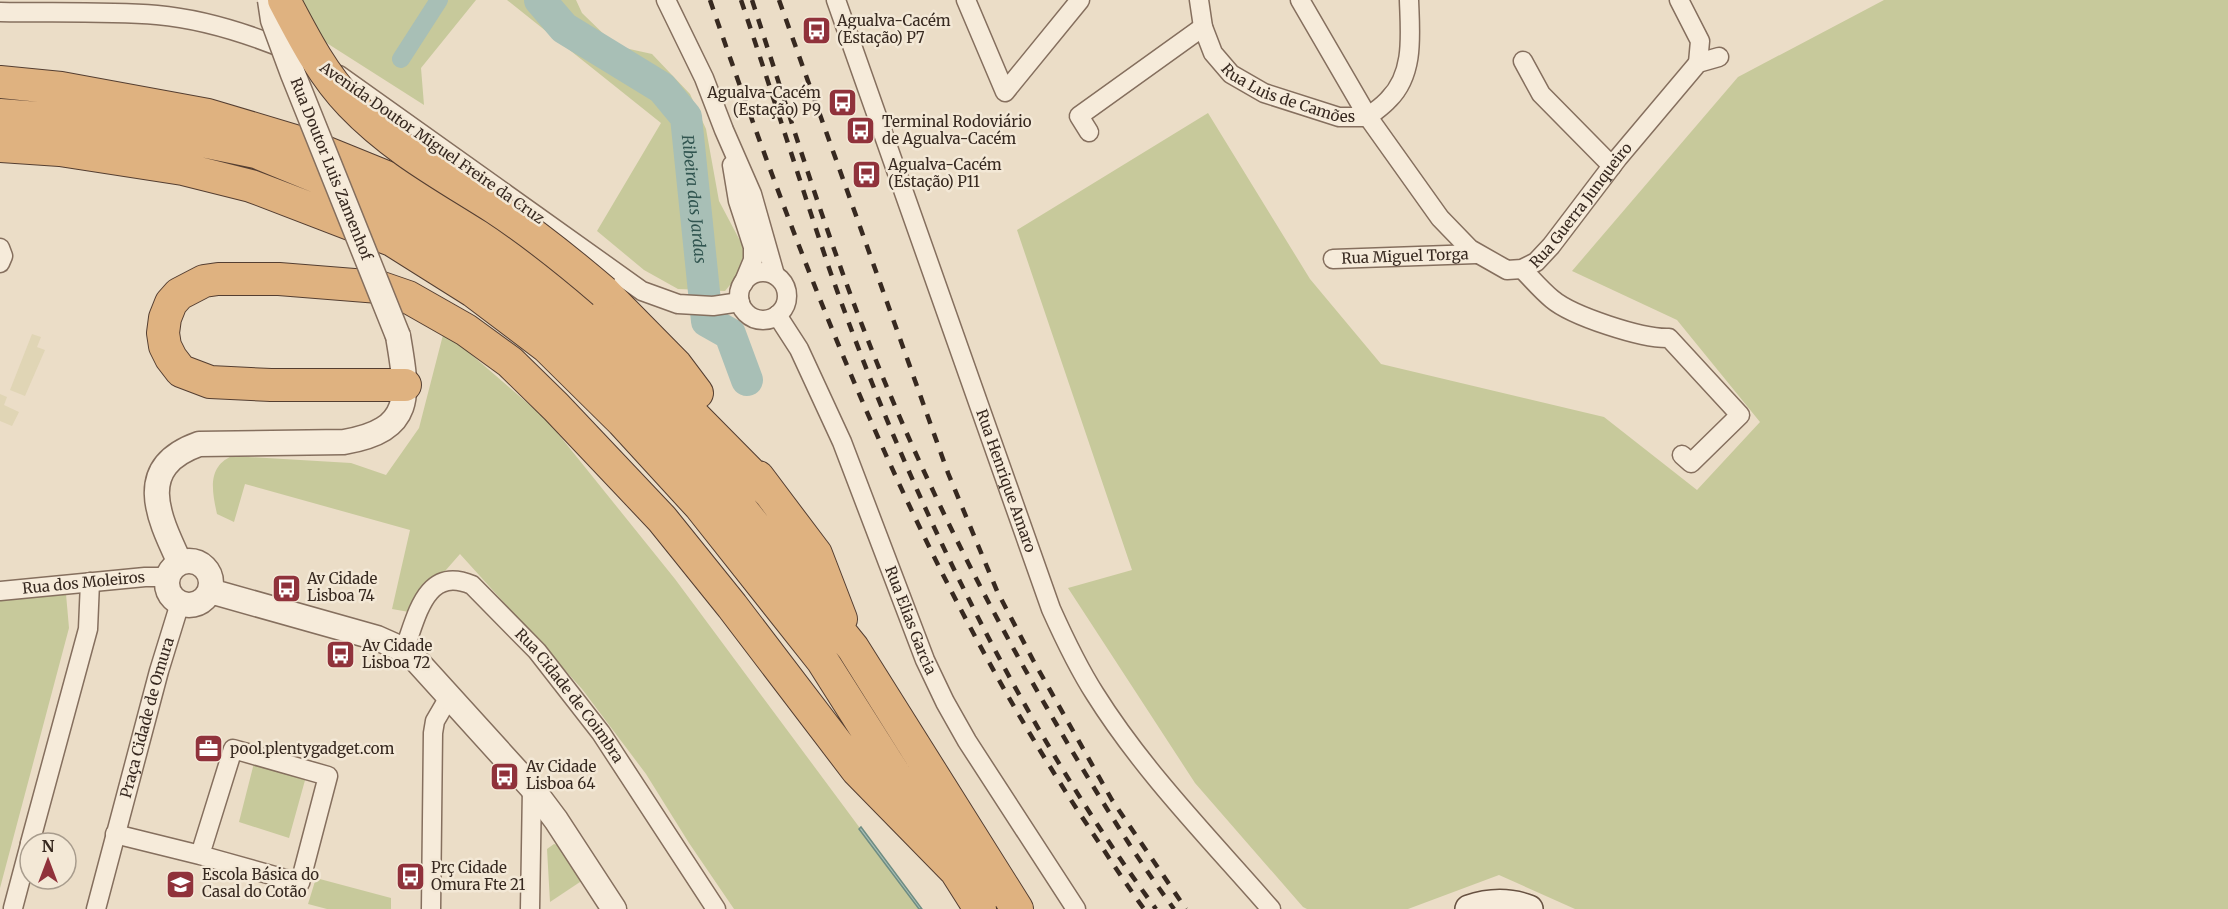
<svg xmlns="http://www.w3.org/2000/svg" width="2228" height="909" viewBox="0 0 2228 909" font-family="Merriweather,serif">
  <style>
    .farmland { fill: #e0d5b5 }
    .green { fill: #c7c99b }
    .water { fill: #a8bfb6; stroke: #6f8d83; stroke-width: 1.5 }
    .lines { fill: none; stroke-linecap: round; stroke-linejoin: round }
    .canal { stroke: #a8bfb6; stroke-width: 18 }
    .river { stroke: #a8bfb6; stroke-width: 32 }
    .minor-casing { stroke: #856f5e; stroke-width: 21 }
    .tertiary-casing { stroke: #856f5e; stroke-width: 27 }
    .secondary-casing { stroke: #675141; stroke-width: 30 }
    .trunk-casing { stroke: #543e31; stroke-width: 34 }
    .minor { stroke: #f6ebda; stroke-width: 18 }
    .tertiary { stroke: #f6ebda; stroke-width: 24 }
    .secondary { stroke: #f6ebda; stroke-width: 27 }
    .trunk { stroke: #dfb280; stroke-width: 32 }
    .rail { stroke: #372920; stroke-width: 4.5; stroke-dasharray: 10 10; stroke-linecap: butt }
    .tertiary-bridge-casing { stroke: #856f5e; stroke-width: 27; stroke-linecap: butt }
    .trunk-bridge-casing { stroke: #543e31; stroke-width: 34; stroke-linecap: butt }
    .tertiary-bridge { stroke: #f6ebda; stroke-width: 24 }
    .trunk-bridge { stroke: #dfb280; stroke-width: 32 }
    .labels { text-anchor: middle; stroke-width: 5; stroke-linejoin: round; paint-order: stroke }
    .poi-label { font-size: 15px; fill: #372920; stroke: #f3e8d6; text-anchor: start }
    .street-label { font-size: 15px; fill: #372920; stroke: #f3e8d6 }
    .water-label { font-size: 16px; font-style: italic; fill: #315550; stroke: #f3e8d6 }
  </style>
  <rect width="100%" height="100%" fill="#ebddc7"/>
  <!-- farmland -->
  <path class="farmland" d="M32,334l9,3 -4,10 8,3 -20,46 -15,-6z
    M0,394l7,3 -3,8 15,7 -7,14 -12,-5z"/>
  <!-- green -->
  <path class="green" d="M291,0h185l-55,68 3,37 -124,-79z
    M507,0h69l6,13 34,33 36,8 38,40 16,35 13,72 27,51 -5,20 -16,19 -47,-2 -34,-19 -47,-39 64,-108z
    M1884,0h344v909h-653l-76,-34 -91,34h-101l-4,-2 -108,-124 -127,-195 64,-18 -115,-340 191,-117 102,166 71,85 223,53 93,73 63,-68 -83,-102 -105,-49 166,-194z
    M444,331l103,89 128,159 245,330h-186l-45,-66 -43,-69 -64,-85 -122,-135 -51,58 -17,-3 18,-79 -165,-46 -11,38 -17,-8c-5,-23 -10,-47 15,-58l119,7 35,12 33,-47z
    M66,594l3,34 -69,260v-287z
    M255,759l52,14 -18,65 -50,-16z
    M554,844l4,1 25,35 -33,22 -3,-53z
    M316,878l75,20v11h-64l-19,-5z"/>
  <!-- water -->
  <path class="water" d="M861,827l61,82h-3l-60,-80z"/>
  <g class="lines">
    <!-- canal -->
    <path class="canal" d="M401,59l38,-59"/>
    <!-- river -->
    <path class="river" id="s1" d="M540,0l24,28 98,60 24,29 21,204 23,13 17,46"/>
    <defs>
      <g id="minor">
        <path d="M666,0l38,78 20,52 28,64 23,81"/>
        <path id="s2" d="M836,0l215,609c13,29 26,57 44,85 49,78 115,145 176,215"/>
        <path d="M966,0l39,92 75,-92"/>
        <path id="s3" d="M1199,0l4,27 10,26 18,21 33,19 75,24h29c7,-6 15,-11 21,-18 26,-26 21,-66 20,-99"/>
        <path id="s4" d="M1300,0l68,117 72,101 30,31 37,21 15,-1 14,-7 15,-16 67,-88 80,-95 21,-6"/>
        <path d="M1679,0l21,41 -2,22"/>
        <path d="M0,12c52,1 105,-1 157,3 45,4 92,19 133,36"/>
        <path d="M1523,61l18,33 71,72"/>
        <path d="M339,75l303,216 36,13 35,2 27,-4"/>
        <path d="M1089,132l-10,-16 124,-89"/>
        <path d="M732,165l6,36 15,46v13l-10,24"/>
        <path d="M0,248l3,8 -3,7"/>
        <path id="s5" d="M1333,259l143,-5"/>
        <path d="M1522,269c10,10 19,21 30,30 20,17 90,40 117,39l71,77 -49,48 -9,-8"/>
        <circle cx="763" cy="296" r="24"/>
        <path id="s6" d="M777,315l22,34 43,93 83,218 20,42 22,39 109,168"/>
        <path id="s7" d="M0,591l145,-14h24"/>
        <path id="s8" d="M404,650c13,-33 21,-85 68,-65l65,66 64,82 115,176"/>
        <path d="M115,834l85,21 100,28 28,-107 -95,-27 -33,106"/>
        <path d="M30,843l58,-214 2,-47"/>
        <path d="M13,908l17,-64"/>
        <path id="s9" d="M96,909l63,-238 21,-68"/>
        <path d="M431,909l2,-176 2,-12 14,-24"/>
        <path d="M530,909l2,-121"/>
      </g>
      <path id="tertiary" d="M167 583a22 22 0 1 1 44 0a22 22 0 1 1-44 0Z
        M180,563c-22,-47 -46,-96 19,-119l145,-2c71,-12 64,-47 54,-106
        M210,591l167,47 27,12 12,10 116,128 24,32 58,89"/>
      <path id="secondary" d="M1469,909c20,-7 39,-8 60,0"/>
      <path id="trunk" d="M0,82l61,6 147,27 97,29 101,41 90,54 87,65 187,189
        M0,115l65,5 123,18 68,14 159,65 76,49 73,57 82,79 71,77 136,169 164,261
        M0,146l60,4 123,19 68,17 141,54 81,51 74,56 75,74 78,85 122,154 158,249
        M604,292l72,73 21,28
        M405,385h-134l-61,-3 -29,-11 -10,-13 -6,-12 -2,-13 2,-15 6,-15 8,-9 25,-13 14,-2h61l100,8 29,10 58,33 44,32 46,45 106,112 70,87 125,164 97,99
        M758,477l58,77 25,65"/>
    </defs>
    <!-- minor casing -->
    <use href="#minor" class="minor-casing"/>
    <!-- tertiary casing -->
    <use href="#tertiary" class="tertiary-casing"/>
    <!-- secondary casing -->
    <use href="#secondary" class="secondary-casing"/>
    <!-- trunk casing -->
    <use href="#trunk" class="trunk-casing"/>
    <!-- minor -->
    <use href="#minor" class="minor"/>
    <!-- tertiary -->
    <use href="#tertiary" class="tertiary"/>
    <!-- secondary -->
    <use href="#secondary" class="secondary"/>
    <!-- trunk -->
    <use href="#trunk" class="trunk"/>
    <!-- rail -->
    <path class="rail" d="M710,0c98,285 208,568 374,820 20,30 39,60 60,89
      M741,0c30,89 58,179 88,268 77,220 189,454 327,641
      M752,0c34,104 66,209 105,312 52,137 117,270 190,396 40,69 80,137 127,201
      M779,0l169,473 49,118 36,69 79,140 74,109"/>
    <defs>
      <g id="tertiary-bridge">
        <path id="s10" d="M270,0l3,20 20,54 105,262"/>
      </g>
      <path id="trunk-bridge" d="M284,0c19,36 38,74 67,104 43,45 92,71 144,104 38,25 74,54 109,84"/>
    </defs>
    <!-- tertiary-bridge casing -->
    <use href="#tertiary-bridge" class="tertiary-bridge-casing"/>
    <!-- trunk-bridge casing -->
    <use href="#trunk-bridge" class="trunk-bridge-casing"/>
    <!-- tertiary-bridge -->
    <use href="#tertiary-bridge" class="tertiary-bridge"/>
    <!-- trunk-bridge -->
    <use href="#trunk-bridge" class="trunk-bridge"/>
  </g>
  <!-- icons -->
  <defs>
    <symbol id="bus-square" viewBox="-11 -11 22 22"><rect x="-9" y="-9" width="18" height="18" rx="4" fill="#90323b" stroke="#f3e8d6"/><path d="M-5-6H5V4H4V6H2V4H-2V6H-4V4H-5ZM-3.5-4V0h7V-4ZM-3.5 1.2v1.5H-2V1.2ZM2 1.2v1.5H3.5V1.2Z" fill="#fff"/></symbol>
    <symbol id="office-square" viewBox="-11 -11 22 22"><rect x="-9" y="-9" width="18" height="18" rx="4" fill="#90323b" stroke="#f3e8d6"/><path d="M-6-3h4V-5.5h4V-3h4V5H-6ZM-1-4.5V-3h2v-1.5ZM-6 0V1H6V0Z" fill="#fff"/></symbol>
    <symbol id="school-square" viewBox="-11 -11 22 22"><rect x="-9" y="-9" width="18" height="18" rx="4" fill="#90323b" stroke="#f3e8d6"/><path d="M0-5L7-2L0 1L-7-2ZM-4 1L0 2.5L4 1V4Q0 6-4 4Z" fill="#fff"/></symbol>
  </defs>
  <g fill-rule="evenodd">
    <use href="#bus-square" x="800" y="14" width="33" height="33"/>
    <use href="#bus-square" x="826" y="86" width="33" height="33"/>
    <use href="#bus-square" x="844" y="114" width="33" height="33"/>
    <use href="#bus-square" x="850" y="158" width="33" height="33"/>
    <use href="#bus-square" x="270" y="572" width="33" height="33"/>
    <use href="#bus-square" x="324" y="638" width="33" height="33"/>
    <use href="#office-square" x="192" y="732" width="33" height="33"/>
    <use href="#bus-square" x="488" y="760" width="33" height="33"/>
    <use href="#bus-square" x="394" y="860" width="33" height="33"/>
    <use href="#school-square" x="164" y="868" width="33" height="33"/>
  </g>
  <g class="labels">
    <!-- poi labels -->
    <g class="poi-label">
      <text x="837" y="26">Agualva-Cacém<tspan x="837" dy="17">(Estação) P7</tspan></text>
      <text x="821" y="98" text-anchor="end">Agualva-Cacém<tspan x="821" dy="17">(Estação) P9</tspan></text>
      <text x="882" y="127">Terminal Rodoviário<tspan x="882" dy="17">de Agualva-Cacém</tspan></text>
      <text x="888" y="170">Agualva-Cacém<tspan x="888" dy="17">(Estação) P11</tspan></text>
      <text x="307" y="584">Av Cidade<tspan x="307" dy="17">Lisboa 74</tspan></text>
      <text x="362" y="651">Av Cidade<tspan x="362" dy="17">Lisboa 72</tspan></text>
      <text x="230" y="754">pool.plentygadget.com</text>
      <text x="526" y="772">Av Cidade<tspan x="526" dy="17">Lisboa 64</tspan></text>
      <text x="431" y="873">Prç Cidade<tspan x="431" dy="17">Omura Fte 21</tspan></text>
      <text x="202" y="880">Escola Básica do<tspan x="202" dy="17">Casal do Cotão</tspan></text>
    </g>
    <!-- street labels -->
    <g class="street-label">
      <text dy="5" stroke="none"><textPath href="#s3" startOffset="144">Rua Luis de Camões</textPath></text>
      <text transform="translate(432 143) rotate(35)" y="5">Avenida Doutor Miguel Freire da Cruz</text>
      <text dy="5" stroke="none"><textPath href="#s10" startOffset="180">Rua Doutor Luis Zamenhof</textPath></text>
      <text dy="5" stroke="none"><textPath href="#s4" startOffset="448">Rua Guerra Junqueiro</textPath></text>
      <text dy="5" stroke="none"><textPath href="#s5" startOffset="72">Rua Miguel Torga</textPath></text>
      <text dy="5" stroke="none"><textPath href="#s2" startOffset="510">Rua Henrique Amaro</textPath></text>
      <text dy="5" stroke="none"><textPath href="#s7" startOffset="84">Rua dos Moleiros</textPath></text>
      <text dy="5" stroke="none"><textPath href="#s6" startOffset="334">Rua Elias Garcia</textPath></text>
      <text dy="5" stroke="none"><textPath href="#s8" startOffset="258">Rua Cidade de Coimbra</textPath></text>
      <text dy="5" stroke="none"><textPath href="#s9" startOffset="198">Praça Cidade de Omura</textPath></text>
    </g>
    <!-- water labels -->
    <g class="water-label">
      <text dy="6" stroke="none"><textPath href="#s1" startOffset="272">Ribeira das Jardas</textPath></text>
    </g>
  </g>
  <!-- north arrow -->
  <g transform="translate(48 861)"><circle r="28" fill="#f3e8d6" stroke="#a89c8d" stroke-width="1.5"/>
  <path d="M0-4.5L10 22L0 15L-10 22Z" fill="#90323b"/>
  <text y="-9" font-size="16" font-weight="bold" text-anchor="middle" fill="#372920">N</text>
  </g>
</svg>
